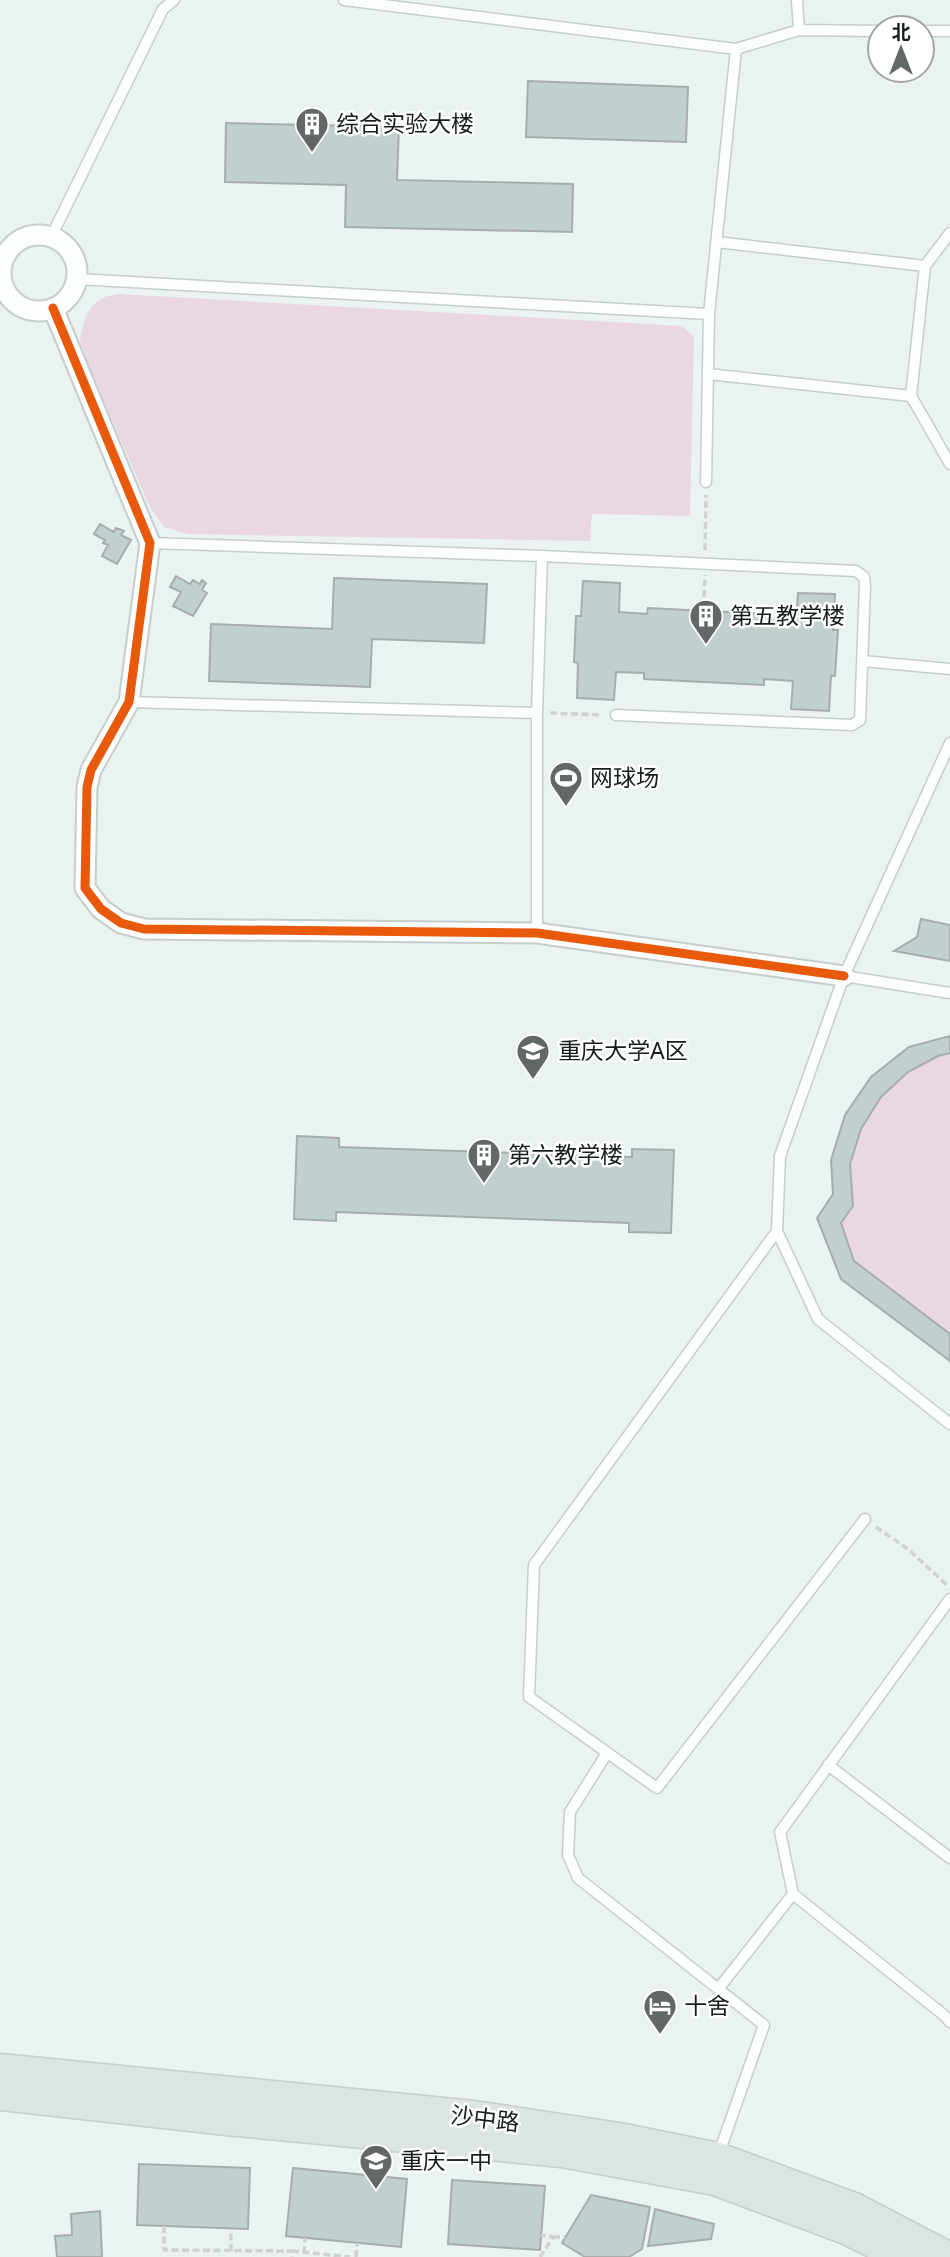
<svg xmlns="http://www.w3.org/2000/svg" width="950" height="2257" viewBox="0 0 950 2257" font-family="'Noto Sans','Noto Sans SC',sans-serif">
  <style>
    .green { fill: #e9d8e2 }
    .building { fill: #c1cfce; stroke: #a7adad; stroke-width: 2 }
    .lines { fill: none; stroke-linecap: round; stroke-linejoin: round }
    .service-casing { stroke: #c6cdcd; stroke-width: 13 }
    .minor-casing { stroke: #c6cdcd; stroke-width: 23 }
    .primary-casing { stroke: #c9cdcd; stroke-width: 33 }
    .path { stroke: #cfd2d2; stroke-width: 3.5; stroke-dasharray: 7 3.5; stroke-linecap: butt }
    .service { stroke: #fcfdfd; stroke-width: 10 }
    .minor { stroke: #fcfdfd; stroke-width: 19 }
    .primary { stroke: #dce4e4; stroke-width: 30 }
    .cycleway-casing { stroke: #fff; stroke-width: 13 }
    .cycleway { stroke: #e8590c; stroke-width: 9 }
    .labels { text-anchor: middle; stroke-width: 5; stroke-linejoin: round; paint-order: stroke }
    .poi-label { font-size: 23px; fill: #171d1c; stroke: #fff; text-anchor: start }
    .street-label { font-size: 23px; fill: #171d1c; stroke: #fff }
  </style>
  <rect width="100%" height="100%" fill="#eaf2f2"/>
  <!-- green -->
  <path class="green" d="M120,294l562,32 12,11 -4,179 -98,-2 -2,27 -402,-7 -24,-7 -14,-20 -70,-160c0,-17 6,-42 23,-49 5,-3 12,-3 17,-4z
    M950,1053v281l-96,-73 -13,-38c18,-27 7,-29 9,-57 4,-51 53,-101 100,-113z"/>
  <!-- building -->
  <path class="building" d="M528,81l160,6 -2,55 -160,-5z
    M226,123l173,4 -2,53 176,4 -1,48 -227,-5 1,-42 -121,-3z
    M100,524l14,8 2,-4 8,3 -3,4 10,5 -14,24 -15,-8 6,-11 -5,-2 2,-3 -11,-6z
    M176,576l14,8 3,-4 7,4 2,-4 4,3 -4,7 5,3 -14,23 -20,-10 8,-14 -11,-5z
    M334,578l153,6 -3,59 -112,-4 -2,48 -161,-6 2,-57 121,5z
    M583,581l37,2 -1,29 28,2 1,-6 119,6v6l29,1 2,-28 37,1 -2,36h5l-3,46h-4l-2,35 -38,-2 2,-28 -29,-2v6l-120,-6v-6l-28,-1 -2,28 -37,-2 1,-35 -4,-1 2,-46h5z
    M921,919l29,6v36l-56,-10 23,-14z
    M950,1036v17l-12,3 -30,16 -27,25 -20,32 -11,35 3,42 -12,17 13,38 96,73v27l-109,-82 -24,-61 16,-24 -2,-34 14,-45 26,-38 38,-30z
    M297,1136l42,2v9l293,10v-8l42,1 -3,83 -42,-1v-9l-293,-11v9l-42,-2z
    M139,2164l111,4 -2,61 -111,-4z
    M293,2168l114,11 -6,68 -115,-11z
    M452,2180l93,6 -5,64 -92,-6z
    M591,2195l59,12 -8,42 -13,8h-44l-23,-14z
    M655,2209l59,15 -3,15 -63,7z
    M100,2211l2,46h-45l-2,-21 17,-1 -1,-21z"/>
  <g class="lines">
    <defs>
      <path id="service" d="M344,0l392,49 63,-19 81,1
        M797,0l2,30
        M922,31h28
        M51,237l112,-228 11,-9
        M925,266l25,-33
        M77,279l632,35
        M708,374l203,22 14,-130 -208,-24
        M911,396l39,68
        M706,482l3,-168 27,-265
        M150,543l392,13 314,15 8,6 1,8 -5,135 -8,5 -236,-10
        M862,661l88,8
        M129,702l408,11
        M950,743l-106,233 -64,180 -3,75 41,88 132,105
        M537,933v-220l5,-157
        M844,976l106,17
        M777,1231l-243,334 -5,132 128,91 208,-269
        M950,1599l-170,233 13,62 152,122 5,6
        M607,1753l-37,59 -2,43 10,23 186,147 -46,131
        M828,1765l122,93
        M719,1988l74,-94"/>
      <path id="minor" d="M1 273a38 38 0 1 1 76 0a38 38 0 1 1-76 0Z
        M53,308l97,235 -21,159 -38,68 -4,17 -2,101 16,21 20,14 23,6 393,4 307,43"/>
      <path id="primary" d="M0,2069l474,47 145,22 99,20 136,50 94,49
        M0,2095l227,25 335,32 153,28 131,49 57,28"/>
    </defs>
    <!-- service casing -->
    <use href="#service" class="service-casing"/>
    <!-- minor casing -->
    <use href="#minor" class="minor-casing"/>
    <!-- primary casing -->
    <use href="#primary" class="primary-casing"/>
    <!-- path -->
    <path class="path" d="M705,550l1,-55
      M704,597l1,-22
      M550,713l52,2
      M876,1527l32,22 40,37
      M164,2226v24l128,1v6
      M553,2237h12
      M231,2251v-22
      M292,2251l58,6
      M304,2253l1,-15
      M356,2257l1,-14
      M540,2257l13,-20 -12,-2"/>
    <!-- service -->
    <use href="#service" class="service"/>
    <!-- minor -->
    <use href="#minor" class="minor"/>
    <!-- primary -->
    <use href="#primary" class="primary"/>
    <defs>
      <path id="cycleway" d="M53,308l97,235 -21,159 -38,68 -4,17 -2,101 16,21 20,14 23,6 393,4 307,43"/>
    </defs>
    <!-- cycleway casing -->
    <use href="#cycleway" class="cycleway-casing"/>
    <!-- cycleway -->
    <use href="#cycleway" class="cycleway"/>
  </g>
  <!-- icons -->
  <defs>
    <symbol id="building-pin" viewBox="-11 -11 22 30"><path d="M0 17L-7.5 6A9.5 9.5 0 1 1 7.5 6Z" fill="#616867" stroke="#fff"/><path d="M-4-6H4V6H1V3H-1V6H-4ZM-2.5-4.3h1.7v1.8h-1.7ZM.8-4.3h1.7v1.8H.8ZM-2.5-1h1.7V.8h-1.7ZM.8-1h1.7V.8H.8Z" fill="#fff"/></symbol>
    <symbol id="stadium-pin" viewBox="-11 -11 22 30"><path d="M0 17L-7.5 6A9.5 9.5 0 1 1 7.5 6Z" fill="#616867" stroke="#fff"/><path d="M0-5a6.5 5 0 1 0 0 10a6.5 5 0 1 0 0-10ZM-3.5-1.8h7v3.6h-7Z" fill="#fff"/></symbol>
    <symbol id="university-pin" viewBox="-11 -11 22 30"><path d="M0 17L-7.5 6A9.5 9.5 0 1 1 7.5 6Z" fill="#616867" stroke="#fff"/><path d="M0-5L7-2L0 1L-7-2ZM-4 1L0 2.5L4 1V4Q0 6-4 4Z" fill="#fff"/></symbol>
    <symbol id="hotel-pin" viewBox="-11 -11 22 30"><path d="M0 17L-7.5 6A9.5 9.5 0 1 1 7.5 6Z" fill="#616867" stroke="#fff"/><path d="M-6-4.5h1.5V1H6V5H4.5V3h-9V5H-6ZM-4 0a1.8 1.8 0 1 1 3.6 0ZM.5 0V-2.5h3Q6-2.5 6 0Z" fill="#fff"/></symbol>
    <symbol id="school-pin" viewBox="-11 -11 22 30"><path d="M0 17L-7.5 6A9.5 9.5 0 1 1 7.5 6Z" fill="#616867" stroke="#fff"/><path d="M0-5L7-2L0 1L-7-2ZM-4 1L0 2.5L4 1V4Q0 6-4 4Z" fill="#fff"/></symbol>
  </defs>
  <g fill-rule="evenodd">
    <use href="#building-pin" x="293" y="105" width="38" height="52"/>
    <use href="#building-pin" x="687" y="597" width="38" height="52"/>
    <use href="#stadium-pin" x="547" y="759" width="38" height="52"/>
    <use href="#university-pin" x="514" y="1032" width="38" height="52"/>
    <use href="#building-pin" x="465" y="1136" width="38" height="52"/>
    <use href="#hotel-pin" x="641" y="1987" width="38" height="52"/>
    <use href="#school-pin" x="357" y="2142" width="38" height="52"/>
  </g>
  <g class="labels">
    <!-- poi labels -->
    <g class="poi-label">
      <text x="336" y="132">综合实验大楼</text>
      <text x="730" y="624">第五教学楼</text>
      <text x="590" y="786">网球场</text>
      <text x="558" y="1059">重庆大学A区</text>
      <text x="508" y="1163">第六教学楼</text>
      <text x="684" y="2014">十舍</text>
      <text x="400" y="2169">重庆一中</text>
    </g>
    <!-- street labels -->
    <g class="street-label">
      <text transform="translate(485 2119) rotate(7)" y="8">沙中路</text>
    </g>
  </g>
  <!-- north arrow -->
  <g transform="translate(901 49)"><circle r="33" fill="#ffffff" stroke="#a2a5a4" stroke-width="2"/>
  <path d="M0-5L12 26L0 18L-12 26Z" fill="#616867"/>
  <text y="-10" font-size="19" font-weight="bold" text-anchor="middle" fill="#171d1c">北</text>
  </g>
</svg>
